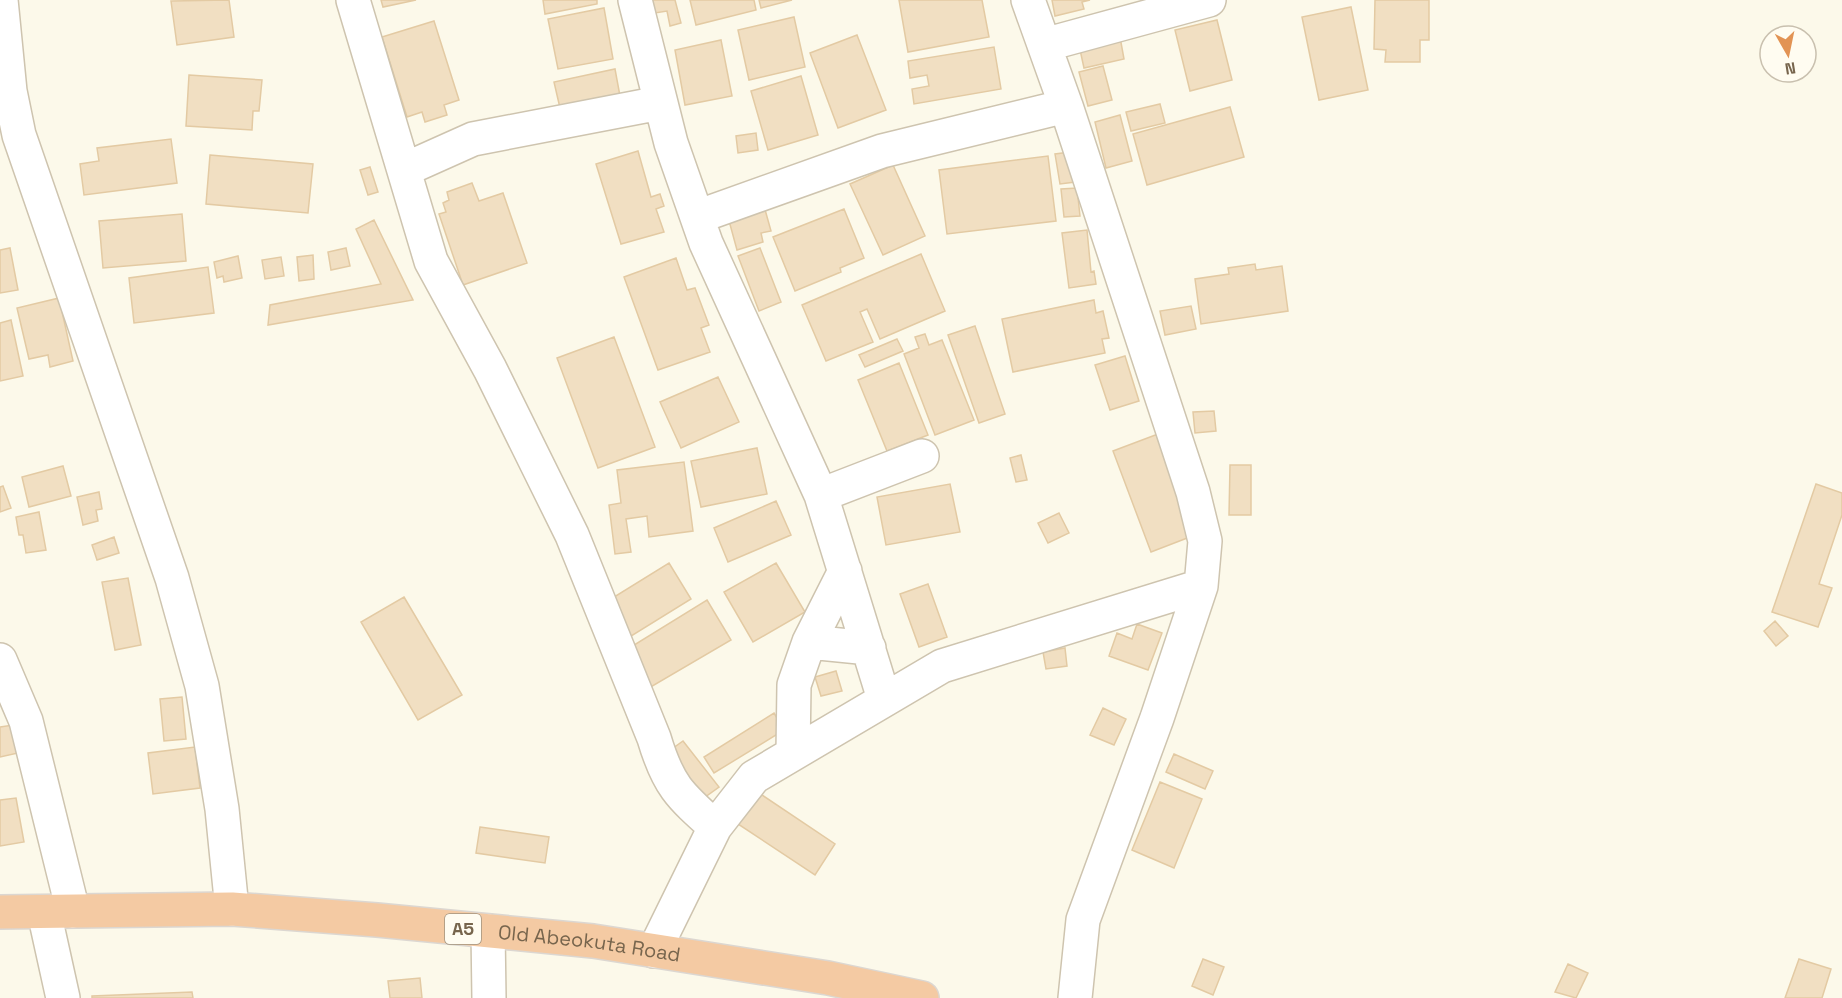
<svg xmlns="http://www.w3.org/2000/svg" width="1842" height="998" viewBox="0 0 1842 998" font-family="'Space Grotesk',sans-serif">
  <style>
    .building { fill: #f1dfc2; stroke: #e3caa3; stroke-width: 1.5 }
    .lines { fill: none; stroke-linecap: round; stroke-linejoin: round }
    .minor-casing { stroke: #cec4af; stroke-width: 36 }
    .highway-casing { stroke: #dcd7d1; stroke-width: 36 }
    .minor { stroke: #fff; stroke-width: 33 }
    .highway { stroke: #f4caa3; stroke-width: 33 }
    .labels { text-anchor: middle; stroke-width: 4.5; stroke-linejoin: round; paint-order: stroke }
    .shield { fill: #fffcf1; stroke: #a0927e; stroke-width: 1.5 }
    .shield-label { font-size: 18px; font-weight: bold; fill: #77654d }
    .street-label { font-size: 20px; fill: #77654d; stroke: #fffcf1 }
  </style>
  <rect width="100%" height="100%" fill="#fcf9ea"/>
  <!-- building -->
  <path class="building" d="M229,0l5,37 -57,8 -6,-44z
    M381,0h35l-33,7z
    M543,0h54v4l-52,10z
    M652,0h23l6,23 -11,3 -3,-15 -12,2z
    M690,0h64l2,10 -60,15z
    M759,0h33l-31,8z
    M899,0h83l7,37 -81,15z
    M1052,0h38l-8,2 2,7 -29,7z
    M1375,0h54v40h-9v22h-35l1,-12 -12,-1z
    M1351,7l17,83 -49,10 -17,-83z
    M604,8l9,51 -55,10 -10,-50z
    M794,17l11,50 -56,13 -11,-50z
    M1217,20l15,60 -42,11 -15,-61z
    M434,21l25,79 -15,5 3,10 -22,7 -3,-10 -15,5 -25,-80z
    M857,35l29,75 -48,18 -28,-75z
    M1120,37l4,22 -40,9 -5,-23z
    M721,40l11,56 -47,9 -10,-55z
    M994,47l7,42 -87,15 -2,-15 17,-3 -2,-11 -17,3 -2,-17z
    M1103,66l9,34 -24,6 -9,-34z
    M615,69l5,27 -60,12 -6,-26z
    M189,75l73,5 -3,31h-6l-1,19 -66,-4z
    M801,76l17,59 -50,15 -17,-59z
    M1160,104l5,19 -34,8 -5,-19z
    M1230,107l14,50 -97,28 -14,-51z
    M1120,115l12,46 -26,7 -11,-46z
    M756,133l2,17 -20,3 -2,-17z
    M171,139l6,44 -93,12 -4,-31 19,-3 -2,-13z
    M638,151l13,46 9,-3 4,12 -8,3 8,23 -43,12 -25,-80z
    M1070,152l5,30 -15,2 -5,-30z
    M210,155l103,9 -5,49 -102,-9z
    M1048,156l8,65 -109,13 -8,-64z
    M893,165l32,71 -42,19 -33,-71z
    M370,167l8,25 -10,3 -8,-25z
    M472,183l7,18 24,-8 24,70 -64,22 -24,-71 7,-2 -3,-9 6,-3 -2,-8z
    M1077,188l3,28 -16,1 -3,-28z
    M764,206l7,25 -10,2 2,9 -26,8 -9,-33z
    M844,209l20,49 -24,10 1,4 -46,19 -22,-54z
    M182,214l4,47 -83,7 -4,-47z
    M374,220l39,80 -145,25 2,-20 111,-21 -25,-55z
    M1087,230l4,42 3,-1 2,13 -27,4 -7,-55z
    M10,248l8,42 -18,3v-43z
    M346,248l4,18 -19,4 -3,-18z
    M760,248l21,54 -22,9 -21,-55z
    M921,254l24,57 -65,28 -13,-30 -7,3 13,30 -47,19 -24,-56z
    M313,255l1,24 -15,2 -2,-24z
    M238,256l4,22 -18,4 -1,-6 -6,2 -3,-16z
    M281,257l3,19 -19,3 -3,-19z
    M676,258l11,32 8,-2 14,37 -8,3 9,24 -52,18 -34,-93z
    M1255,264l1,6 26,-4 6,45 -87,13 -6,-45 34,-5 -1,-6z
    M208,267l6,46 -80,10 -5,-45z
    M59,298l14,63 -23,6 -2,-12 -19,4 -12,-51z
    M1094,300l2,13 7,-2 6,27 -7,1 3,14 -92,19 -11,-53z
    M1191,306l5,23 -31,6 -5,-24z
    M11,320l12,56 -23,5v-58z
    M975,326l30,88 -26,9 -31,-88z
    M925,334l4,11 13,-5 32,80 -39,15 -31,-81 15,-6 -4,-11z
    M614,337l41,110 -57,21 -41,-110z
    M897,339l6,12 -38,16 -6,-12z
    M1125,356l14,45 -29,9 -15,-45z
    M899,363l29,72 -41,16 -29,-71z
    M718,377l21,45 -58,26 -21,-46z
    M1214,411l2,20 -21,2 -2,-21z
    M1158,434l37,101 -44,17 -38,-101z
    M757,448l10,46 -66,13 -10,-46z
    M1021,455l6,25 -11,2 -6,-24z
    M684,462l9,69 -44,6 -2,-21 -21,3 5,33 -16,2 -6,-49 12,-2 -4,-33z
    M1230,465h21v50h-22z
    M63,466l8,30 -42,11 -7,-30z
    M950,484l10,48 -74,13 -9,-48z
    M1816,484l26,9v22l-23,69 13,4 -14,39 -46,-15z
    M3,486l8,22 -11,4v-25z
    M99,492l3,17 -6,1 2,11 -15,4 -6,-28z
    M776,501l15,34 -63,27 -14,-34z
    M39,512l7,38 -20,3 -3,-18h-4l-3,-18z
    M1059,513l10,20 -21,10 -10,-20z
    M114,537l5,16 -22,7 -5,-15z
    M669,563l22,36 -63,39 -22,-36z
    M776,563l29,49 -52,30 -29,-50z
    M128,578l13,67 -26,5 -13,-68z
    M928,584l19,53 -28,10 -19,-53z
    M404,597l58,98 -44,25 -57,-98z
    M707,600l24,40 -82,48 -23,-38z
    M1775,621l13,15 -12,10 -12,-15z
    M1137,624l25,9 -14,37 -39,-14 8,-23 15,6z
    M1065,648l2,18 -21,3 -3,-17z
    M836,671l6,20 -21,5 -6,-19z
    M182,697l4,42 -22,2 -4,-42z
    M1103,708l23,11 -12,26 -24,-10z
    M774,713l10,17 -70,43 -10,-16z
    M13,725l5,28 -18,4v-30z
    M683,741l36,46 -18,13 -36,-46z
    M195,747l5,41 -47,6 -5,-41z
    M1174,754l39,17 -8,18 -39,-17z
    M1160,782l42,17 -28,69 -42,-18z
    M759,793l76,51 -20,31 -77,-51z
    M16,798l8,44 -24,4v-46z
    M480,827l69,10 -4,26 -69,-10z
    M1203,959l21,8 -11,28 -21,-9z
    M1799,959l32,10 -9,29h-37z
    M1568,964l20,9 -12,25 -21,-6z
    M420,978l2,20h-32l-2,-17z
    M192,992l1,6h-101v-2z"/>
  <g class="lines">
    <defs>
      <path id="minor" d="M1,0l9,91 9,44 153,443 30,108 20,123 10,100
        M353,0l78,261 59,108 82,166 82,203c14,47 25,57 61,89
        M635,0l36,143 35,100 115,252 63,204
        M1028,0l38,106 127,386 12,49 -4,45 -44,132 -74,202 -8,78
        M1044,45l165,-45
        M406,169l67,-30 187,-36
        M697,217l185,-66 184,-45
        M821,495l101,-39
        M809,642l60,6
        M0,660l26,61 47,190
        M793,753l1,-68 15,-43 36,-71
        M44,912l19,86
        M488,931l1,67
        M654,951l61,-124 39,-50 188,-111 259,-80"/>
      <g id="highway">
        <path id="s1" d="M0,912l232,-3 145,11 216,21 235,37 94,20"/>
      </g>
    </defs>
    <!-- minor casing -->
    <use href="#minor" class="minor-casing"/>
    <!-- highway casing -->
    <use href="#highway" class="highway-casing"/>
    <!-- minor -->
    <use href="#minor" class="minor"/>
    <!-- highway -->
    <use href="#highway" class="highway"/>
  </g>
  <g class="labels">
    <!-- shield labels -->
    <rect class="shield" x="445" y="914" width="36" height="30" rx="4.5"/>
    <g class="shield-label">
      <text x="463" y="935">A5</text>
    </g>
    <!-- street labels -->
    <g class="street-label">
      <text dy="7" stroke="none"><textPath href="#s1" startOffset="591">Old Abeokuta Road</textPath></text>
    </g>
  </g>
  <!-- north arrow -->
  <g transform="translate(1788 54) rotate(171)"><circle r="28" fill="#fffcf1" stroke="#c9c0af" stroke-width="1.5"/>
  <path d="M0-4.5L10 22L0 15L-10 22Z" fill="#e29354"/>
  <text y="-9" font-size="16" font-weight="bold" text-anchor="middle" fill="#77654d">N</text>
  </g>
</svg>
